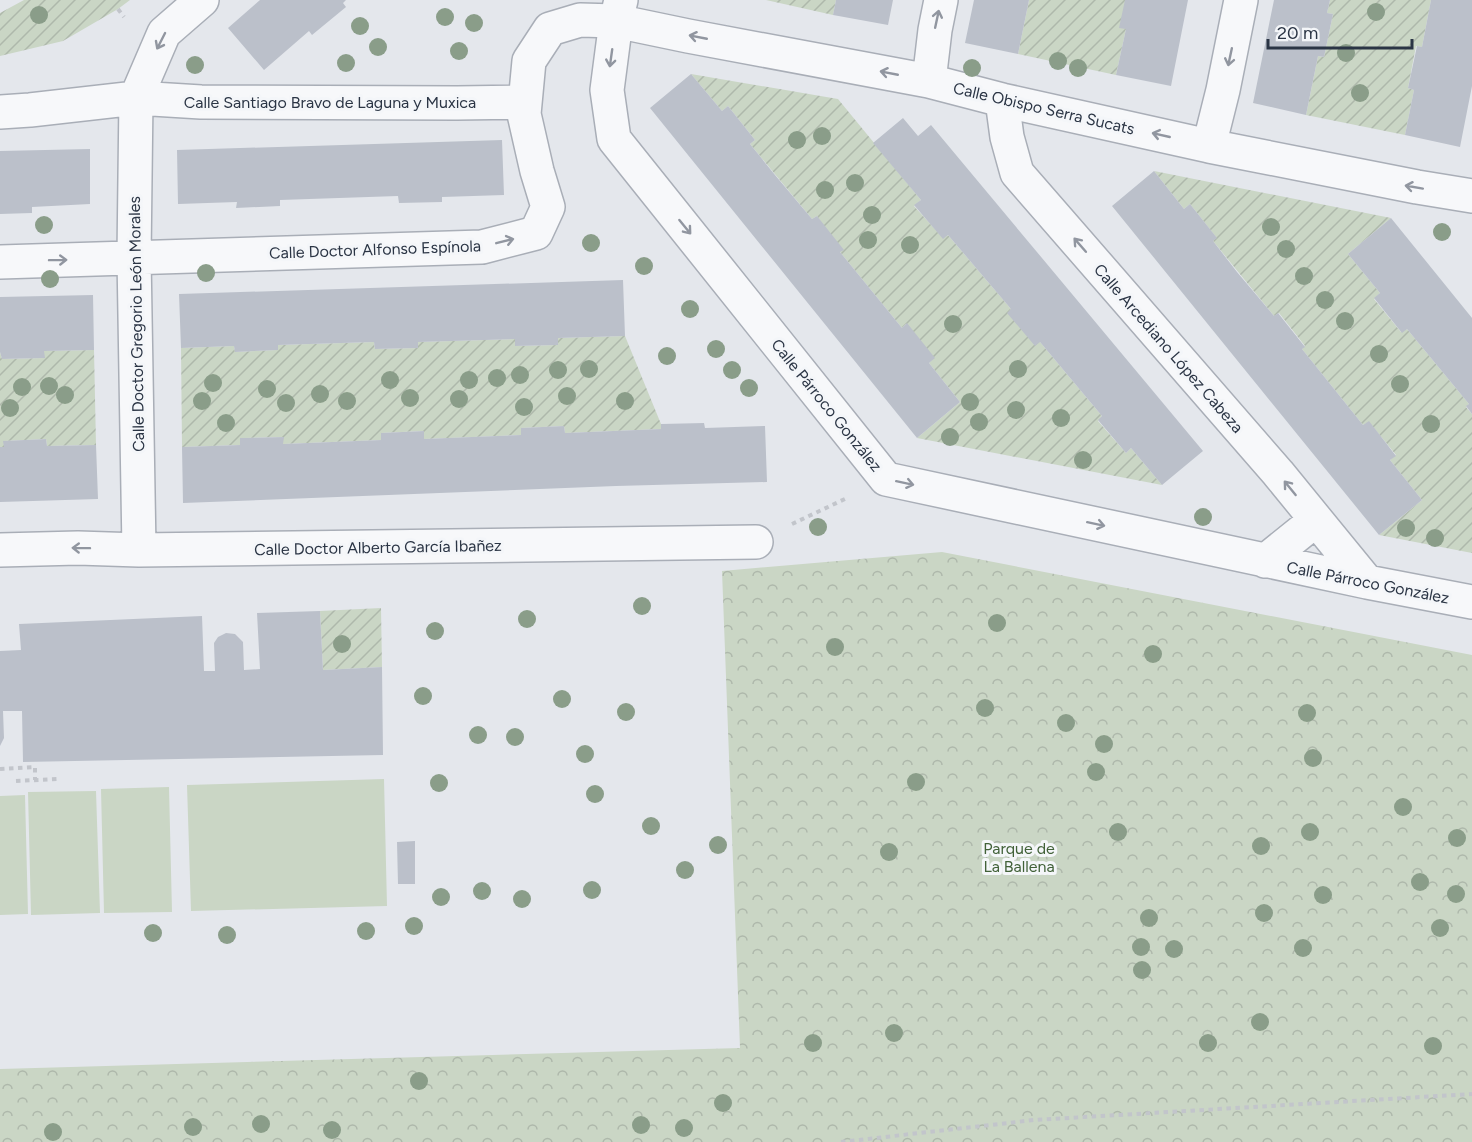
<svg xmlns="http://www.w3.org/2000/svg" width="1472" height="1142" viewBox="0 0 1472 1142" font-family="Figtree,sans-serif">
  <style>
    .park { fill: url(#park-crowns) }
    .garden { fill: url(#garden-furrows) }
    .pitch { fill: #cad6c5 }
    .building { fill: #bbc0ca }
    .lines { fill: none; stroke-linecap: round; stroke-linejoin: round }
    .street-casing { stroke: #a9aeb7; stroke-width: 36 }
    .path { stroke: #c2c5cb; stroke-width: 4; stroke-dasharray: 4.5 4.5; stroke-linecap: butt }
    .street { stroke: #f7f8fa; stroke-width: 33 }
    .tree { fill: #8a9d89 }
    .oneway { stroke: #9196a0 }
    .labels { text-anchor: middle; stroke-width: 6; stroke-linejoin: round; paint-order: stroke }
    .street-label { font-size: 16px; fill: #2b3545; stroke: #f4f6f9 }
    .park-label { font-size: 16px; fill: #416138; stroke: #f4f6f9 }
  </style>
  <defs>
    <pattern id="park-crowns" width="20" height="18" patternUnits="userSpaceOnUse" patternTransform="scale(1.5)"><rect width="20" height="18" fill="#cad6c5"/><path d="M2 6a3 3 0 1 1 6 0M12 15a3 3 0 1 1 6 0" fill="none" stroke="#aeb8ab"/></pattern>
    <pattern id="garden-furrows" width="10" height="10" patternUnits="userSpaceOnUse" patternTransform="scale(1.5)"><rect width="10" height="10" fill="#cad6c5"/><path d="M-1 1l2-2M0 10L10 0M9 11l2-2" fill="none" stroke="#aeb8ab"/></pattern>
  </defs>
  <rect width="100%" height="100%" fill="#e4e7ec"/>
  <!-- park -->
  <path class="park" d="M942,552l530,103v487h-1472v-73l740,-21 -18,-477z"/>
  <!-- garden -->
  <path class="garden" d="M24,0h106l-12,9 -55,32 -63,15v-43z
    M766,0h70l-3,15z
    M1029,0h96l1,29 -10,46 -98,-21z
    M1330,0h101l-9,47 -6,-1 -8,42 6,2 -9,45 -99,-20 12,-59 6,1 9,-43 -6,-1z
    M691,74l147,25 83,101 -7,6 29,32 5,-3 63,74 -3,4 32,29 62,74 -4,5 28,32 5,-5 31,37 -245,-47 43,-36 -31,-39 5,-5 -28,-34 -4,4 -62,-76 -23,-36 -5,3 -62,-75 5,-4 -27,-34 -6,5z
    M1154,171l237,47 -43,36 32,39 -6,6 27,33 6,-3 62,75 -3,3 6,7v139l-93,-18 43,-35 -32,-40 6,-5 -27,-33 -6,3 -61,-76 3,-3 -26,-33 -5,3 -61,-75 3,-4 -26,-33 -6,5z
    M625,336l36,88v5l-96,4 -1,-7 -43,2v7l-97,4 -1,-8 -42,2v7l-98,4v-7l-42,1 -1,7 -58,2 -1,-99 53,-2 1,6 42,-2 1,-5 96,-3 1,7 43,-1v-6l97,-3 1,7 42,-1v-7z
    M94,350l2,95 -49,1 -1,-7 -42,2v6h-4v-95l2,7 42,-1v-7z
    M381,608l1,59 -59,3 -3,-59z"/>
  <!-- pitch -->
  <path class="pitch" d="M384,779l3,127 -196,5 -4,-126z
    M169,787l3,125 -68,1 -3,-124z
    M96,791l4,122 -69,2 -3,-123z
    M25,795l3,119 -28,1v-119z"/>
  <!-- building -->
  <path class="building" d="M260,0h86l-3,3 3,4 -34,28 -3,-4 -45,39 -36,-42z
    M836,0h57l-5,25 -55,-10z
    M974,0h55l-11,54 -53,-11z
    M1125,0h63l-17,86 -55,-11 10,-46 -7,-1z
    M1274,0h56l-3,13 6,1 -9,43 -6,-1 -12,59 -53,-12z
    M1431,0h41v86l-12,61 -55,-12 9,-45 -6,-2 9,-42 5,1z
    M691,74l31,37 6,-5 27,34 -5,4 25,31 37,44 5,-3 27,34 -4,2 62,76 5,-5 28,35 -6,5 31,39 -43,36 -267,-330z
    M903,118l15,18 13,-11 272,326 -41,34 -31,-37 -5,5 -28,-33 4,-4 -62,-74 -5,4 -28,-33 4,-4 -63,-74 -5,4 -29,-34 7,-5 -48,-57z
    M502,140l2,55 -62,2v5l-43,1 -1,-7 -118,4v6l-44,2 1,-6 -59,2 -1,-54z
    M90,149v55l-58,3v6l-32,1v-63z
    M1154,171l30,38 6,-5 27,34 -4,3 24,31 37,44 4,-3 27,34 -3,2 61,76 6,-4 27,35 -6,4 32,40 -43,35 -267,-329z
    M1391,218l81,100v96l-6,-8 3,-2 -62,-75 -5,4 -28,-35 6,-5 -32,-39z
    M623,280l2,56 -67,2v7l-43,1v-7l-97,3v6l-43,1 -1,-7 -96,3v5l-43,2 -1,-6 -53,2 -2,-54z
    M93,295l1,55 -50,1 1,7 -43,1 -2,-7v-55z
    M704,423l1,5 60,-2 2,56 -151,4 -433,17 -1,-56 58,-2v-7l44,-1 -1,7 98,-4v-7l43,-2v8l48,-2 49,-2v-7l43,-2 1,7 96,-4v-5z
    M46,439l1,7 49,-1 2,54 -98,3v-55h4l-1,-6z
    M320,611l3,59 59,-3 1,88 -360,7 -1,-51h-19l1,27 -4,8v-95l21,-1 -2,-26 183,-8 2,55h11l-1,-28 4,-6 8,-4 9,1 8,8 1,28 16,-1 -3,-56z
    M415,841v43h-17l-1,-42z"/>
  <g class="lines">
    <defs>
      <path id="street" d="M621,0l-5,21 -9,69 7,49 272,340 481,103 105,20
        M929,81l6,-51 6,-30
        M1002,100l5,37 10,36 261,300 89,109
        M0,112l30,-2 106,-12 28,-65 38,-33
        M1209,146l14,-56 18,-90
        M0,262l482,-15 54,-14 12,-26 -11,-36 -13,-57 5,-53 21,-32 30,-9 36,1 72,15 241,45 73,19 207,46 208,41 55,9
        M0,550l78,-2 61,2 617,-8
        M139,550l-5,-293 2,-159 65,4 256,1 67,-1
        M1265,561l51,-41"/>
    </defs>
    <!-- street casing -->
    <use href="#street" class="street-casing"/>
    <!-- path -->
    <path class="path" d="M118,9l6,8
      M792,524l55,-26
      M0,769l35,-2v13
      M16,781l42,-2
      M841,1142l193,-22 438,-26"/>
    <!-- street -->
    <use href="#street" class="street"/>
  </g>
  <!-- trees -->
  <g class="tree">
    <circle cx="1376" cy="12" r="9"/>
    <circle cx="39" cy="15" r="9"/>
    <circle cx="445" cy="17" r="9"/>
    <circle cx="474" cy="23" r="9"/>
    <circle cx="360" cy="26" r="9"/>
    <circle cx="378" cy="47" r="9"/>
    <circle cx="459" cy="51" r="9"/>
    <circle cx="1346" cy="53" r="9"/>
    <circle cx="1058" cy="61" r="9"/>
    <circle cx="346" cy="63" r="9"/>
    <circle cx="195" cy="65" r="9"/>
    <circle cx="972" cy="68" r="9"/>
    <circle cx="1078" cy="68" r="9"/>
    <circle cx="1360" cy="93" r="9"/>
    <circle cx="822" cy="136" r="9"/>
    <circle cx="797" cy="140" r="9"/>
    <circle cx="855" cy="183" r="9"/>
    <circle cx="825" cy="190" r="9"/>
    <circle cx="872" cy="215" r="9"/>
    <circle cx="44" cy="225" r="9"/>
    <circle cx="1271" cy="227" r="9"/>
    <circle cx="1442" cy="232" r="9"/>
    <circle cx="868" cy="240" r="9"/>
    <circle cx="591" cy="243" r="9"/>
    <circle cx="910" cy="245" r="9"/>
    <circle cx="1286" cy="249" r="9"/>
    <circle cx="644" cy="266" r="9"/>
    <circle cx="206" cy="273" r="9"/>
    <circle cx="1304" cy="276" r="9"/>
    <circle cx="50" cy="279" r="9"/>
    <circle cx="1325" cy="300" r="9"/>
    <circle cx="690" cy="309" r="9"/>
    <circle cx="1345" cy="321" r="9"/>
    <circle cx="953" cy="324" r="9"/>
    <circle cx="716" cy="349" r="9"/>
    <circle cx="1379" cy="354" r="9"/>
    <circle cx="667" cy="356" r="9"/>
    <circle cx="589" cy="369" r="9"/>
    <circle cx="1018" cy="369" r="9"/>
    <circle cx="558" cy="370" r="9"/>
    <circle cx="732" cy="370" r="9"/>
    <circle cx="520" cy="375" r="9"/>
    <circle cx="497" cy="378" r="9"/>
    <circle cx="390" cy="380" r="9"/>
    <circle cx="469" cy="380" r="9"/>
    <circle cx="213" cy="383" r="9"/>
    <circle cx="1400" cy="384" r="9"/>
    <circle cx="49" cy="386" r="9"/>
    <circle cx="22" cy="387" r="9"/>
    <circle cx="749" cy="388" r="9"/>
    <circle cx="267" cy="389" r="9"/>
    <circle cx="320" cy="394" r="9"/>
    <circle cx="65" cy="395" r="9"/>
    <circle cx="567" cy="396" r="9"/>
    <circle cx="410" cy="398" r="9"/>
    <circle cx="459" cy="399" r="9"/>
    <circle cx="202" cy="401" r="9"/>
    <circle cx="347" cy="401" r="9"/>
    <circle cx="625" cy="401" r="9"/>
    <circle cx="970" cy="402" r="9"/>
    <circle cx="286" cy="403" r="9"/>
    <circle cx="524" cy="407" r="9"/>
    <circle cx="10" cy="408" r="9"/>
    <circle cx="1016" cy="410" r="9"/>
    <circle cx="1061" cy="418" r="9"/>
    <circle cx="979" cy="422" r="9"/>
    <circle cx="226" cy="423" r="9"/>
    <circle cx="1431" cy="424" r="9"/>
    <circle cx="950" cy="437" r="9"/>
    <circle cx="1083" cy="460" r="9"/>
    <circle cx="1203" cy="517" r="9"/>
    <circle cx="818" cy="527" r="9"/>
    <circle cx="1406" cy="528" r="9"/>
    <circle cx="1435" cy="538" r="9"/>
    <circle cx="642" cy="606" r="9"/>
    <circle cx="527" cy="619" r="9"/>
    <circle cx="997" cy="623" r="9"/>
    <circle cx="435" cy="631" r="9"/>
    <circle cx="342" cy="644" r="9"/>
    <circle cx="835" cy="647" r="9"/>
    <circle cx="1153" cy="654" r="9"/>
    <circle cx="423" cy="696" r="9"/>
    <circle cx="562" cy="699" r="9"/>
    <circle cx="985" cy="708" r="9"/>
    <circle cx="626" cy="712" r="9"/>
    <circle cx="1307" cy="713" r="9"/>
    <circle cx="1066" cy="723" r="9"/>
    <circle cx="478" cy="735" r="9"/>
    <circle cx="515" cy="737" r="9"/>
    <circle cx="1104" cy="744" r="9"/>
    <circle cx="585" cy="754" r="9"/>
    <circle cx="1313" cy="758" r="9"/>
    <circle cx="1096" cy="772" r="9"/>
    <circle cx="916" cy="782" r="9"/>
    <circle cx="439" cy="783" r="9"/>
    <circle cx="595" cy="794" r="9"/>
    <circle cx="1403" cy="807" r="9"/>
    <circle cx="651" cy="826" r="9"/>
    <circle cx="1118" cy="832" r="9"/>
    <circle cx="1310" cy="832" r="9"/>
    <circle cx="1457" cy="838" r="9"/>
    <circle cx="718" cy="845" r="9"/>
    <circle cx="1261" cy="846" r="9"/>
    <circle cx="889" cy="852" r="9"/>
    <circle cx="685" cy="870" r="9"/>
    <circle cx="1420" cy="882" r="9"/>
    <circle cx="592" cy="890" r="9"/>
    <circle cx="482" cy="891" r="9"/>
    <circle cx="1456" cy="894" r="9"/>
    <circle cx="1323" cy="895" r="9"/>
    <circle cx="441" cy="897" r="9"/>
    <circle cx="522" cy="899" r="9"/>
    <circle cx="1264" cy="913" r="9"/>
    <circle cx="1149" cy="918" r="9"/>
    <circle cx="414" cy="926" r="9"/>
    <circle cx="1440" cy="928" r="9"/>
    <circle cx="366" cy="931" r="9"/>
    <circle cx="153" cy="933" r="9"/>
    <circle cx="227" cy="935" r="9"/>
    <circle cx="1141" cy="947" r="9"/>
    <circle cx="1303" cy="948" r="9"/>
    <circle cx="1174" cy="949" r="9"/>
    <circle cx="1142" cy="970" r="9"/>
    <circle cx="1260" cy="1022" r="9"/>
    <circle cx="894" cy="1033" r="9"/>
    <circle cx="813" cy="1043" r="9"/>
    <circle cx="1208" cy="1043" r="9"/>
    <circle cx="1433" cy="1046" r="9"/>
    <circle cx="419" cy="1081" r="9"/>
    <circle cx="723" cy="1103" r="9"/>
    <circle cx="261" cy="1124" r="9"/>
    <circle cx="641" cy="1125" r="9"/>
    <circle cx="193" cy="1127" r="9"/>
    <circle cx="684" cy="1128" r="9"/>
    <circle cx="332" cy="1130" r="9"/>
    <circle cx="53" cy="1132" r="9"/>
  </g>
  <!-- one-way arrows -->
  <defs><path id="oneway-shaft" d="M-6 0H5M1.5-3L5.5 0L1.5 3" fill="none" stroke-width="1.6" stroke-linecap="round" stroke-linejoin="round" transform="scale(1.5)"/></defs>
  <g class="oneway">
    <use href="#oneway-shaft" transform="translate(937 19) rotate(-78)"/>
    <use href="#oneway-shaft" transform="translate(698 37) rotate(-169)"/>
    <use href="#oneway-shaft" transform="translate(161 41) rotate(117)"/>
    <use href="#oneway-shaft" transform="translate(1230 57) rotate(102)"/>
    <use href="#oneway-shaft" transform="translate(611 58) rotate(98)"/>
    <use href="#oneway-shaft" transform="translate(889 73) rotate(-169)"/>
    <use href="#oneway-shaft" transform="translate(1161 135) rotate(-167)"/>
    <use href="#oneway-shaft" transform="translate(1414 187) rotate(-170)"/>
    <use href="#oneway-shaft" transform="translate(685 227) rotate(51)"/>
    <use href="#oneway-shaft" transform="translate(505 241) rotate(-14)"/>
    <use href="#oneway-shaft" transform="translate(1080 245) rotate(-131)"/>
    <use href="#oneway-shaft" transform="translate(58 260) rotate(-1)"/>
    <use href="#oneway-shaft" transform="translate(905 483) rotate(12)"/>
    <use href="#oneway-shaft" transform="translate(1290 488) rotate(-129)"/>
    <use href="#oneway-shaft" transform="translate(1096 524) rotate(12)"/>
    <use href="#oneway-shaft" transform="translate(81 548) rotate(-179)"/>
  </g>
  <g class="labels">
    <!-- street labels -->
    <g class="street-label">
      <text x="330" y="108">Calle Santiago Bravo de Laguna y Muxica</text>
      <text transform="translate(1044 108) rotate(13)" y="6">Calle Obispo Serra Sucats</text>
      <text transform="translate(375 249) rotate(-2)" y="6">Calle Doctor Alfonso Espínola</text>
      <text transform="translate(136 324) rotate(-91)" y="6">Calle Doctor Gregorio León Morales</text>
      <text transform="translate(1169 348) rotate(49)" y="6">Calle Arcediano López Cabeza</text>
      <text transform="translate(827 405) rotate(51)" y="6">Calle Párroco González</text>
      <text transform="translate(378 547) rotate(-1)" y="6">Calle Doctor Alberto García Ibañez</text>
      <text transform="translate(1368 582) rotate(11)" y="6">Calle Párroco González</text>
    </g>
    <!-- park labels -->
    <g class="park-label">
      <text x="1019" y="854">Parque de<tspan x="1019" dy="18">La Ballena</tspan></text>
    </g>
  </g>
  <!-- scale -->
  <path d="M1268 39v9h144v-9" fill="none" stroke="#2b3545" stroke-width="3"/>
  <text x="1277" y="39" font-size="18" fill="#2b3545" stroke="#f4f6f9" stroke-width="4.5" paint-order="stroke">20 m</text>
</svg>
